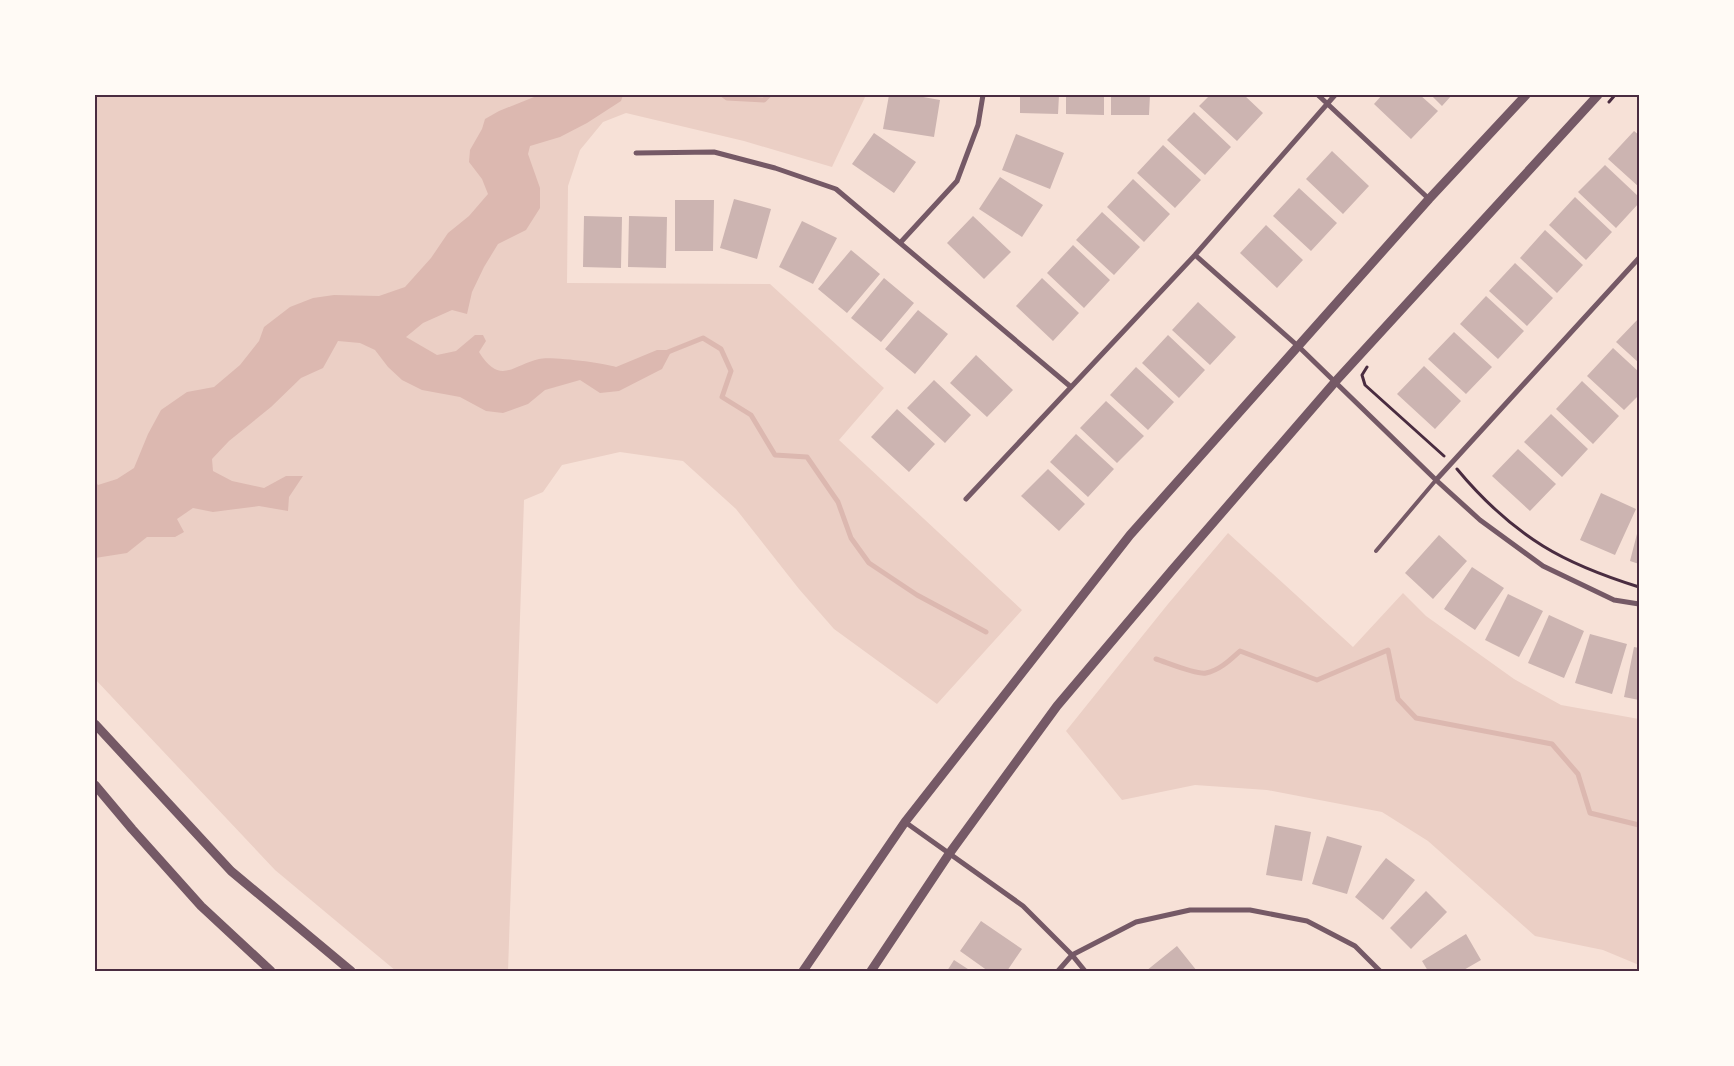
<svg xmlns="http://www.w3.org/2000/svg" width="1734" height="1066" viewBox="0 0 1734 1066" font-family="'Crimson Pro',serif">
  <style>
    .green { fill: #ebcfc5 }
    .water { fill: #dcb8b0 }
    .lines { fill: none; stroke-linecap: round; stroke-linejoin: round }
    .stream { stroke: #dcb8b0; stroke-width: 5 }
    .building { fill: #ccb4b1 }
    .path { stroke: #4a2c40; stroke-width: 3 }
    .service { stroke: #755966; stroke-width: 4 }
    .minor { stroke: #755966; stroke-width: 5 }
    .tertiary { stroke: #755966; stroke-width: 9 }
    .neatline { fill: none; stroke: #4a2c40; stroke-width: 2 }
  </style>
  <rect width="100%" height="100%" fill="#f7e1d7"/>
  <!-- green -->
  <path class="green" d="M95,95h771l-34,72 -88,-26 -118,-28 -23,9 -23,28 -12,36 -1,97 203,1 114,104 -45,52 183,170 -85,94 -103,-75 -35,-40 -63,-80 -53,-48 -63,-9 -58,13 -19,27 -19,8 -16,471h-112l-121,-101 -180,-191z
    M1228,533l125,114 50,-54 23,23 88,63 47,26 78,14v246l-36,-15 -68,-14 -107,-95 -46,-29 -115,-22 -72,-5 -73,15 -56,-69 102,-127z"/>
  <!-- water -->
  <path class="water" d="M539,95h84l-2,6 -34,22 -27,14 -30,9 -2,8 12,34v20l-14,22 -28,14 -14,23 -12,25 -5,22 -15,-4 -29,13 -17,14 31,18 19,-4 19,-16h8l3,6 -7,11c21,34 34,13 60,7 11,-3 65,4 77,8l41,-17h15l-10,19 -43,22 -19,2 -20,-13 -35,10 -17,14 -25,9 -17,-2 -26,-14 -38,-7 -20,-10 -14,-13 -13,-17 -15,-7 -22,-2 -15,27 -22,10 -30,29 -42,34 -17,18 1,12 19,10 32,7 22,-12h17l-14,21 -1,14 -29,-5 -46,6 -20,-4 -16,11 7,13 -9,5h-28l-20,16 -32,5v-77l3,4 19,-6 17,-11 14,-34 13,-24 26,-18 27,-5 26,-22 19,-24 5,-14 26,-20 23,-9 21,-3 45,1 26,-9 26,-29 17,-25 21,-17 19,-22 -6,-15 -13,-17 1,-12 12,-21 3,-10 14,-8z"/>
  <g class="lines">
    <!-- stream -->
    <path class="stream" d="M723,95l4,3 37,2 5,-5
      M668,352l35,-14 18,11 10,22 -9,26 29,18 24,40 32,2 31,45 13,36 18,25 48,32 69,37
      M1156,659c10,3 40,16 50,14 14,-3 24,-13 34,-22l77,29 71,-30 10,49 18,19 136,26 26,30 12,39 49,12"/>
  </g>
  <!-- building -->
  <path class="building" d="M889,95h23l28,5 -6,37 -51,-8z
    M1020,95h39l-1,19 -38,-1z
    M1066,95h38v20l-38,-1z
    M1111,95h39l-1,20h-38z
    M1210,95h34l19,18 -26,28 -38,-35z
    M1382,95h38l18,16 -27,28 -37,-35z
    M1431,95h21l-10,11z
    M1194,112l37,35 -26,28 -38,-35z
    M1634,131l5,4v52l-31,-28z
    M874,133l42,29 -22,31 -42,-29z
    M1016,134l48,19 -14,36 -48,-19z
    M1163,145l38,35 -26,28 -38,-35z
    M1332,151l37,35 -26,28 -37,-35z
    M1605,165l34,32v6l-23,25 -38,-36z
    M1000,177l43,28 -21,32 -43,-28z
    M1133,179l37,35 -26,28 -37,-35z
    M1299,188l38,35 -26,28 -38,-35z
    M1575,197l37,35 -26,28 -37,-35z
    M734,199l37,10 -14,50 -37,-11z
    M675,200h39l-1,51h-38z
    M1102,212l38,35 -26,28 -38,-35z
    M584,216l38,1 -1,51 -38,-1z
    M629,216l38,1 -1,51 -38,-1z
    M973,216l38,36 -27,27 -37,-36z
    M802,221l35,17 -24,46 -34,-17z
    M1266,225l37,35 -26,28 -37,-35z
    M1545,230l38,35 -26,28 -37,-35z
    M1073,245l37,35 -26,28 -37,-35z
    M851,250l29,24 -33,39 -29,-24z
    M1515,263l38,35 -26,28 -38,-35z
    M884,278l30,25 -33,39 -30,-24z
    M1042,278l37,35 -26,28 -37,-35z
    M1486,296l38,35 -26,28 -38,-35z
    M1198,302l38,35 -26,28 -38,-35z
    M918,310l30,24 -33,40 -30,-25z
    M1639,318v45l-23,-21z
    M1454,332l38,35 -26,27 -38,-35z
    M1168,335l37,35 -26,28 -37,-35z
    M1613,348l26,24v23l-15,15 -37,-34z
    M976,355l37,35 -26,27 -37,-34z
    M1424,366l37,35 -26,28 -38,-35z
    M1136,367l38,35 -26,28 -38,-35z
    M934,380l37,35 -26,28 -38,-35z
    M1582,381l37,35 -26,28 -37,-35z
    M1106,401l38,35 -27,27 -37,-35z
    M897,409l38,35 -26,28 -38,-35z
    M1551,414l37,35 -26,28 -38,-35z
    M1076,434l38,35 -26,28 -38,-35z
    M1518,449l38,35 -26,27 -38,-35z
    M1048,469l37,35 -26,27 -38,-35z
    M1601,493l35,16 -21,46 -35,-15z
    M1638,530h1v34l-9,-3z
    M1439,535l28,26 -34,38 -28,-26z
    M1472,567l32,21 -29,42 -31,-21z
    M1508,594l35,17 -24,46 -34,-17z
    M1549,615l35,16 -20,47 -36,-15z
    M1590,634l37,10 -15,50 -37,-11z
    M1634,647l5,1v52l-15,-3z
    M1275,825l36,7 -9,49 -36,-6z
    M1327,836l35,10 -15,48 -35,-10z
    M1386,858l29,22 -32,40 -28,-23z
    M1426,891l21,21 -36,37 -21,-21z
    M981,921l41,28 -15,22h-19l-28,-20z
    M1466,934l15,26 -19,11h-34l-6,-10z
    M1177,946l20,25h-51z
    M954,960l17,11h-24z"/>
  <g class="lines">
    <!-- path -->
    <path class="path" d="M1609,102l6,-7
      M1367,367l-5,8 3,10 79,71
      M1457,469c24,29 54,57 86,77 29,18 64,31 96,41"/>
    <!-- service -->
    <path class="service" d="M1376,551l60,-71"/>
    <!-- minor -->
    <path class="minor" d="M1318,95l111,104
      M636,153l78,-1 61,16 61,21 235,198
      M900,243l57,-62 21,-56 5,-30
      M1195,255l104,92 137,133 44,40 63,46 71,34 25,4
      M1436,480l203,-222
      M966,499l229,-244 140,-160
      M905,822l118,84 49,49 13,16
      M1058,971l14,-16 64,-33 54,-12h60l57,11 48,25 25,25"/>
    <!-- tertiary -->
    <path class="tertiary" d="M95,724l136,147 120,100
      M95,785l37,44 69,77 70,65
      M803,971l102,-149 225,-287 299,-336 97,-104
      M871,971l78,-117 108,-148 116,-137 162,-187 263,-287"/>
  </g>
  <!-- border -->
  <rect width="1734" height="1066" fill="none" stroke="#fffaf5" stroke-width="192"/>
  <rect x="96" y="96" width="1542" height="874" class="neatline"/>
</svg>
